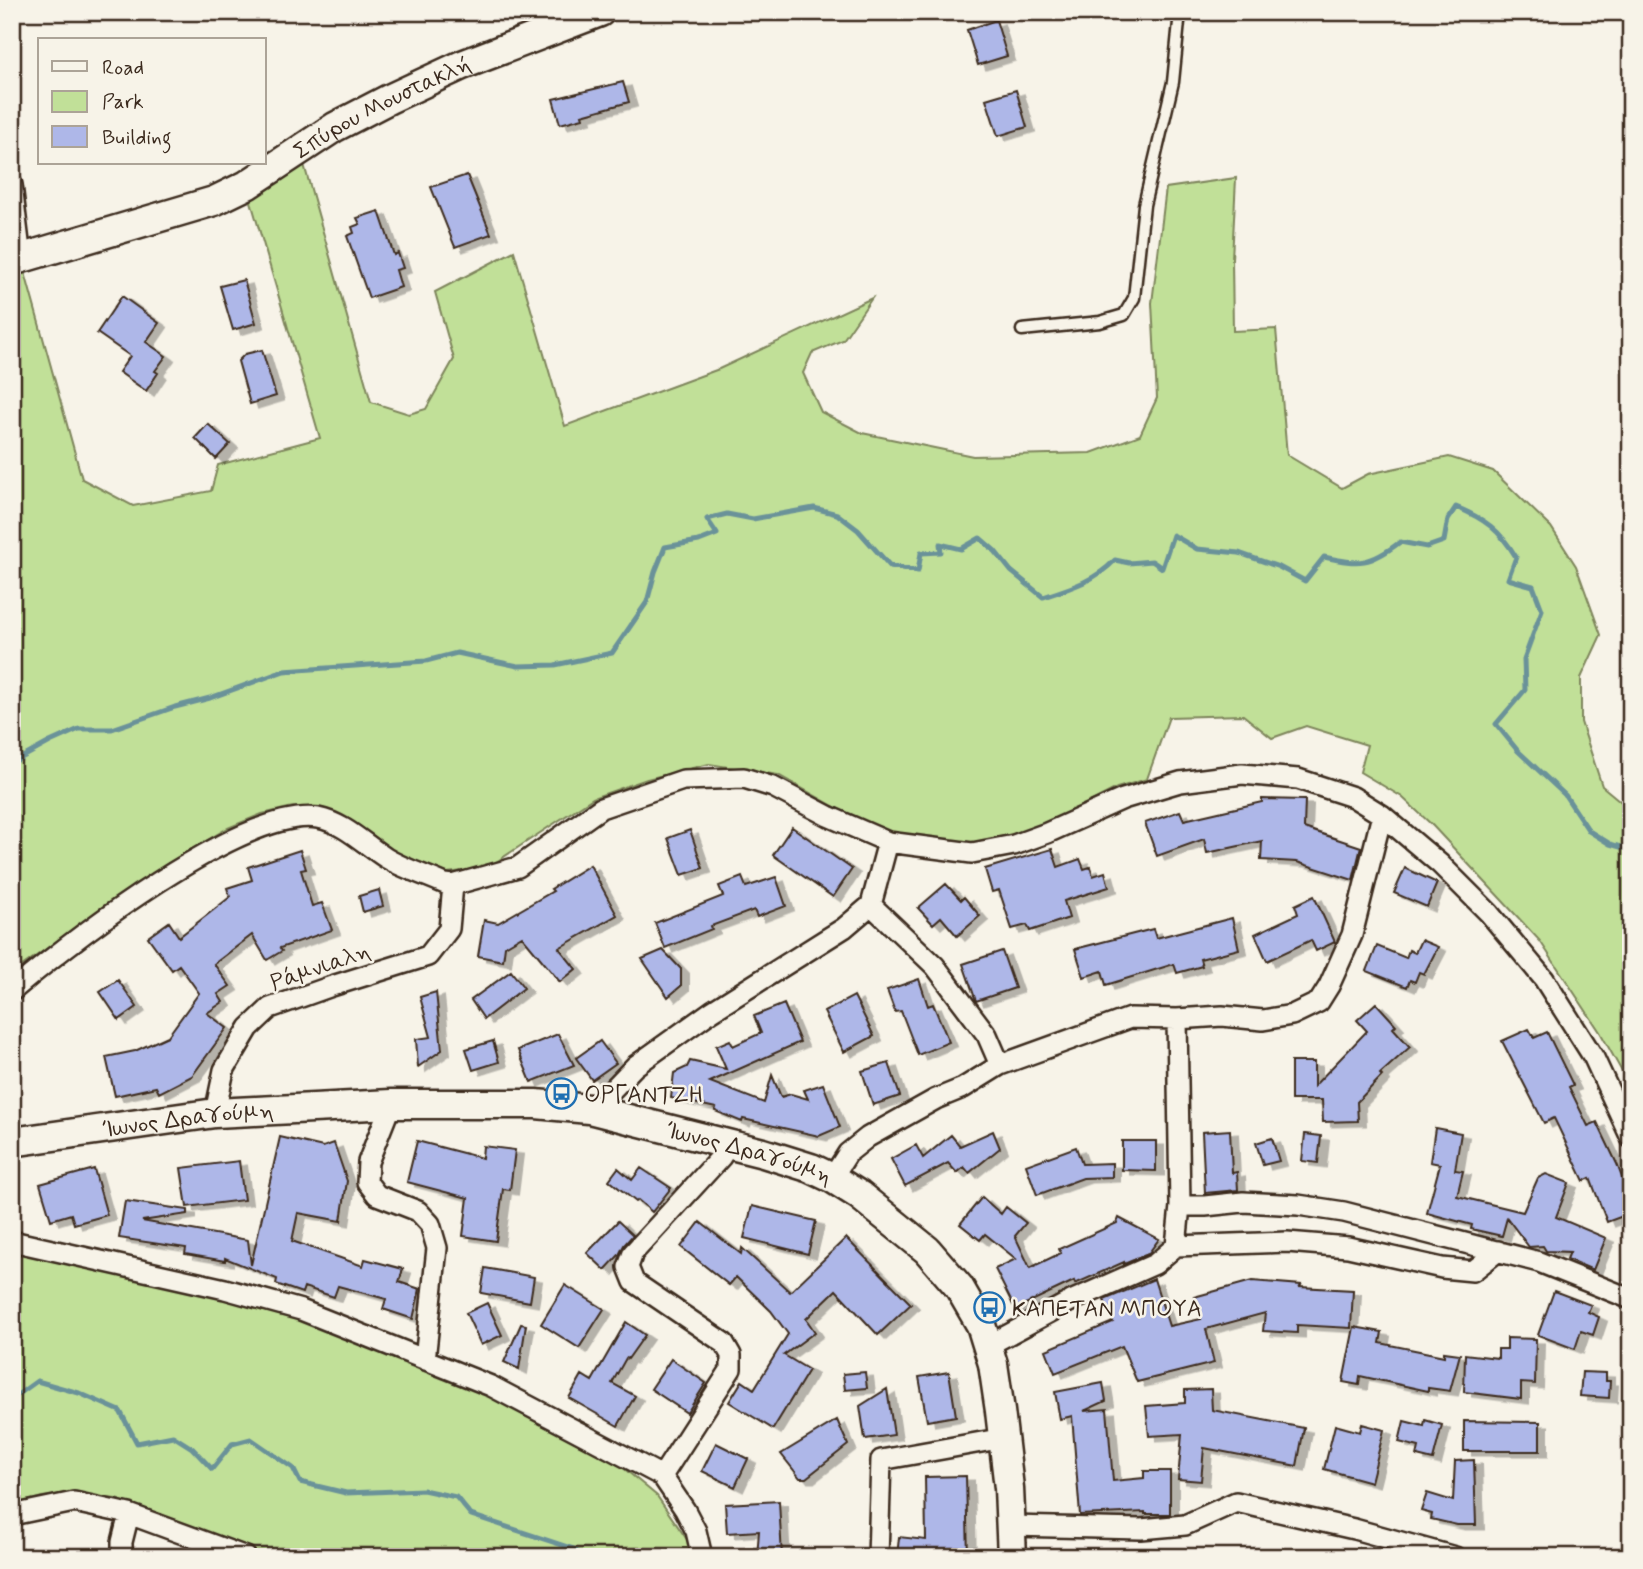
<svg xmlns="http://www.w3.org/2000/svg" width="1643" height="1569" viewBox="0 0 1643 1569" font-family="Mynerve,sans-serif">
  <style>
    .green { fill: #c1e098; stroke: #7e855b; stroke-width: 2 }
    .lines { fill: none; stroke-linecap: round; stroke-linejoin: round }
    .stream { stroke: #6b9299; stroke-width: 5 }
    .building { fill: #aeb7e8; stroke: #3b2a1e; stroke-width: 2; filter: url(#shadow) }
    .lane-casing { stroke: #3b2a1e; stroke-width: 15 }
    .street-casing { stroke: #3b2a1e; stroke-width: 24 }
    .secondary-casing { stroke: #3b2a1e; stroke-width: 33 }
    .lane { stroke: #f7f3e8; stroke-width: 10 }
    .street { stroke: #f7f3e8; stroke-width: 19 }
    .secondary { stroke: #f7f3e8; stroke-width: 28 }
    .labels { text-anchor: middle; stroke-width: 5; stroke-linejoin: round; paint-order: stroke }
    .street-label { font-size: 23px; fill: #3b2a1e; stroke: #f7f3e8 }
    .poi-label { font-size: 23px; fill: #3b2a1e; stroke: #f7f3e8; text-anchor: start }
  </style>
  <defs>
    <filter id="shadow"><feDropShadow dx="8" dy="4.5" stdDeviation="0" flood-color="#0004"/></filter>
  </defs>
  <rect width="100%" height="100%" fill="#f7f3e8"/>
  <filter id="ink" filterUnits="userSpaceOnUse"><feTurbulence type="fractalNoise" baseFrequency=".0143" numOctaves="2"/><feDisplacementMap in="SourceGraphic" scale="14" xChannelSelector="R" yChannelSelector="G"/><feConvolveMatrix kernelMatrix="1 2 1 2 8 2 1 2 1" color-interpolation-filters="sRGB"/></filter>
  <g filter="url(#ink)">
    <!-- green -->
    <path class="green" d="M303,161l68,241 38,12 17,-5 28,-50 -19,-67 79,-41 51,175 154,-57 153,-71 -29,42 -31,13 -9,20 18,39 41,21 111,23 118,-3 49,-18 17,-37 -5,-95 14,-115 70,-10 -4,81 1,72 43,-2 11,126 55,33 26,-14 81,-17 44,14 58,56 25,39 25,69 -20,43v44l21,64 29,24v278l-31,-56 -60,-91 -108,-116 -30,-28 -42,-25 7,-27 -61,-19 -34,12 -29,-23 -74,2 -22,62 -30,9 -74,38 -67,18 -98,-13 -100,-56 -69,-11 -62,15 -54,19 -106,70 -40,5 -34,-11 -31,-18 -29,-21 -30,-15 -30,-1 -31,7 -34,14 -66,39 -150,106v-701l12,-3 58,210 51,27 78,-15 7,-26 102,-27 -70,-240z
      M12,1241l230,59 90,32 61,26 42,10 186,98 36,30 31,45 6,16h-435l-85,-37 -58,-21 -44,-5 -30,3 -28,8z"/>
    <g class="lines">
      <!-- stream -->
      <path class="stream" d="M12,763l38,-21 29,-13h33l63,-22 35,-9 74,-27 142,-10 31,-8 61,13 37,-1 57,-12 35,-51 8,-30 10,-25 34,-6 18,-7 -10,-15 20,-5 26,5 61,-11 23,6 21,16 32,36 28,5 3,-18 20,-1 -1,-8 21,5 19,-11 15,13 16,20 32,26c28,-9 52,-16 72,-37l14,3 23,-2 10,7 11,-33 24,14 42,4 40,14 26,14 19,-24c36,8 46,8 76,-15l27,5 17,-6 4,-22 8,-12c29,12 44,23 60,50l-8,22 25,7 9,24 -18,49 1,31 -29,34 22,27 47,44 24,36 21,13 21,6
        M12,1399l25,-18 42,12 41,18 17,32 36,-7 19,12 20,21 20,-25 19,-5 42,29 7,14 46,11 77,-3 33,7 15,18 103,34 9,8"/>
    </g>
    <!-- building -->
    <path class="building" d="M996,20l11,36 -29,9 -11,-35z
      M623,82l6,20 -47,13 1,3 -23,6 -7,-25z
      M1016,90l11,37 -29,9 -12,-37z
      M467,175l24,59 -36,13 -24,-60z
      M379,211l15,44 4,-2 5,15 -7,2 5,17 -32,11 -22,-62 7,-3 -2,-6 8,-3 -3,-6z
      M244,280l12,43 -23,7 -13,-44z
      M122,296l37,27 -13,19 20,14 -11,15 3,2 -12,18 -27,-19 11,-16 -33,-23z
      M262,350l14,46 -26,8 -12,-43 7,-7z
      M208,424l22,20 -14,15 -21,-21z
      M1262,799l43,1 -1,28 57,19 -8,33 -56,-18 -36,-2 1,-19 -55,12 -3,-14 -47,17 -12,-33 35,-12 4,9 78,-18z
      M792,827l60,42 -19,28 -60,-42z
      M690,830l13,38 -21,7 -14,-37z
      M1052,849l6,18 22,-8 4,10 6,-2 3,9 12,-4 4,15 -45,14 5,17 -39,13 -3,-6 -15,4 -13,-39 -7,2 -7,-23z
      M300,850l6,19 -5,1 11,36 10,-3 10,27 -52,18 2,3 -15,9 -15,-25 -38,29 16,22 -12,8 5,8 -16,11 20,15 -35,48 -33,17 -3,-6 -41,9 -9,-39 29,-6 33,-15 31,-43 -20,-28 -7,5 -24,-33 21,-15 10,15 51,-40 -3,-9 25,-8 -4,-13z
      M590,865l27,50 -58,33 17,21 -16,13 -38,-46 -17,10 -2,15 -25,-5 6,-36 14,3 55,-32 -2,-2z
      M1405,868l32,15 -10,24 -33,-14z
      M742,877l4,10 30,-10 10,29 -29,11 -3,-7 -43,16 1,3 -47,19 -10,-25 68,-27 -4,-10z
      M946,884l15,16 3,-3 16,19 -23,20 -16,-19 -8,7 -15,-16z
      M379,890l4,16 -20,6 -4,-16z
      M1314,896l21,46 -19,9 -5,-11 -44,21 -12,-27 43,-20 -3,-9z
      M1232,918l7,31 -39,10 2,7 -25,7 -3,-9 -68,21 -4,-14 -18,6 -9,-28 78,-20 3,9z
      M1421,940l17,7 -14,27 -5,-2 -4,10 -5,-2 -3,7 -40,-16 10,-25 29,12 3,-8 6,3z
      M663,950l18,19v17l-13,11 -26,-38z
      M1002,951l13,37 -39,13 -13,-37z
      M511,971l13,17 -40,31 -13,-19z
      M919,979l9,27 5,-2 16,38 -31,13 -17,-44 -6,1 -8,-22z
      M118,980l19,27 -18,13 -19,-28z
      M436,992l6,58 -24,17 -2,-28 15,-2 -11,-40z
      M854,996l20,40 -30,16 -20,-40z
      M1376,1003l20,22 -3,3 17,19 -30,27 2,2 -25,26 1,19 -35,1 -1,-22h-31v-38h23v24l53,-55 -10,-11z
      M784,1004l16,38 -90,40 54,21 8,-28 9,22 10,-3 17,5 -4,-9 19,-6 17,43 -21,9 -76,-17 -1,3 -27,-11 1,-3 -45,-10 3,-25 13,-6 3,-6 36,8 -10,-23 14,-6 3,6 28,-13 -7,-17z
      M1529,1029l5,9 13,-6 26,53 -4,2 19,39 9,-4 20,42 14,38v11l-24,9 -17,-44 -6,3 -30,-63 -10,5 -42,-82z
      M558,1034l16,31 -43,17 -13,-32z
      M493,1041l6,21 -26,8 -7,-21z
      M600,1041l16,22 -24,17 -16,-22z
      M889,1063l11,33 -27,9 -11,-34z
      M1435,1128l26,5 -6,37 8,1 -6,25 66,16 15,-34 8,-4 23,9 -13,34 50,21 -13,32 -26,-11 3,-7 -24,-1 -3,-5 -14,1 -22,-29 -5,18 -31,-7 1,-4 -45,-12 13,-49 -10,-2z
      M1230,1130l2,43 5,-1 1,18 -33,3 -3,-61z
      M993,1131l7,17 -31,25 -5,-6 -7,6 -9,-10 -43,23 -14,-27 25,-14 7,13 28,-23 9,11z
      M1305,1134l16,2 -3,27 -16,-2z
      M280,1137l43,10 11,-4 13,38 -6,40 -43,-8 -6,28 71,25 2,-7 38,10 -4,13 21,7 -7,30 -30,-10 3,-10 -48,-13 -4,11 -30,-10 -2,6 -26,-9 1,-5 -52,-21v3l-40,-7 1,-6 -67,-10 6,-37 63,9v4l-46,7 106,19 3,25z
      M1272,1138l7,23 -16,4 -7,-22z
      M417,1141l65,17 1,-12 32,4 -5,40 -7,-1 -7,52 -33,-5 5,-38 -61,-16z
      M1122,1141h34v30l-34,-1z
      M1076,1147l6,17 30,-1v14l-29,1 -46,17 -11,-30z
      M239,1161l5,39 -57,7 -6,-39z
      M618,1168l14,12 9,-12 30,20 -19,24 -14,-12 -2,2 -27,-22z
      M94,1169l13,46 -33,9 -3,-10 -20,6 -11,-36z
      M982,1197l19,17 5,-7 20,16 -11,13 15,32 31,-15 -2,-4 58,-26 2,-5 40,21 -11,15 -24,10v-2l-49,22 -1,-3 -59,28 -20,-40 21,-10 -31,-25 -5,6 -20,-16z
      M752,1206l64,15 -8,33 -64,-16z
      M618,1221l15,14 -9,10 -5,10 -14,15 -18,-17z
      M700,1222l41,32 1,-6 48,44 56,-54 65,66 -33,31 -42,-45 -30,29 9,13 -31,23 25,15 -36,59 -44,-27 13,-21 12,8 34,-55 -17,-23 -35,-34 -7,8 -48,-38z
      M485,1268l49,9 -4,25 -49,-9z
      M1154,1279l15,47 32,-7 -7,-22 58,-16 49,4 -1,2 53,3 -2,38 -54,-3v8l-34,-2 2,-18 -59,16 8,34 -77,19 -15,-36 -67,27 -9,-23 67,-28 -9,-22z
      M565,1285l39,24 -25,39 -38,-24z
      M1554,1291l37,14 -3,7 11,5 -6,18 -12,-4 -6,18 -37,-14z
      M487,1303l15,32 -21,10 -15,-32z
      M626,1322l19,13 -17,24 -2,-1 -14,25 23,13 -17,30 -49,-28 13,-23 10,6z
      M521,1324l5,1 -7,44 -15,-7z
      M1354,1327l28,5 -2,11 64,13v-4l16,2 -10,37 -22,-3v3l-68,-15 -1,9 -16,-3z
      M1507,1338l29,1 -1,45 -14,-1v16l-57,-7 1,-38 33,4v-9h9z
      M671,1359l35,24 -19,30 -36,-24z
      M865,1372l2,16 -22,2 -2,-16z
      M949,1372l7,44 -29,5 -8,-44z
      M1582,1372l24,1v8h4l-1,17 -29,-2z
      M1103,1383l3,18 -22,10 23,-2 6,72 31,-3v-7h26v43h-25v-2l-65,3 -8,-99 -12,3 -5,-27z
      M887,1389l7,46 -29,4 -5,-33z
      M1211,1389l1,21 92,18 -7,38 -93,-18 -3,33 -23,-2 4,-45 -33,2 -3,-30 39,-3v-13z
      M837,1420l11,25 -42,33h-6l-19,-24z
      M1425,1420l17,5 -9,35 -16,-4 2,-9 -20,-5 5,-21 20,5z
      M1464,1421l76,1v29h-76z
      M1362,1424l22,6 -13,52 -47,-13 11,-44 25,7z
      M716,1443l32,16 -13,28 -33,-16z
      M1474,1460l2,65h-19l-26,-6 1,-5 -11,-3 6,-18 26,8 2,-40z
      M966,1476l2,81h-71l2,-20 27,3 -1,-63z
      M779,1501l3,56h-25l2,-26 -32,2 -2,-29z"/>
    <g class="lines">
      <defs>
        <path id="lane" d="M1022,330l78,-8 24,-7 10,-17 10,-93 29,-123 7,-70"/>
        <path id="street" d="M12,185l9,74
          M871,905l64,61 52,69 13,30
          M12,991c58,-49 230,-184 306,-173 26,5 46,26 68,40 18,11 40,17 59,26l8,1 65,-18 83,-59 82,-28 61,-2 29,9 55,29 60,26 84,11 42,-8 33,-12 76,-34 57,-17 62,-8 56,5 55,18 29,18 58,49 49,49 55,66 50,79 37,80
          M391,1104l-23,58 -1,20 10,13 41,16 12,13 7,24 -12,112
          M601,1112l9,-20 25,-26 77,-55 132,-83 27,-23 17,-63
          M215,1113l9,-43 25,-42 21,-20 62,-22 96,-30 21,-27 4,-44
          M832,1178l16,-25 20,-16 68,-38 27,-11 37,-23 130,-47 47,1 45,-3 41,4 29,-5 27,-13 10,-16 23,-51 30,-120
          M1180,1206h25l38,-4 55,3 46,7 195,50 92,37
          M12,1241l213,48 76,21 190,76 171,90 23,34 11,21 6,26
          M1176,1246l4,-40 -3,-187
          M989,1345l82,-44 84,-37 21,-18 111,-4 61,5 94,21 31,3 25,-20
          M662,1476l69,-107v-14l-7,-12 -90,-61 -6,-15 5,-14 88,-96 8,-13
          M12,1515l62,-13 55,12 117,43
          M1011,1526l130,3 44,-4 51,-23 118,27 101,28
          M122,1557v-15l7,-28
          M878,1557l3,-97 123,-22"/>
        <g id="secondary">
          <path id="s1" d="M12,261l202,-60 33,-16 88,-58 54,-28 73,-34 138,-53"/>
          <path id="s2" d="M12,1142l203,-29 176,-9h145l53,5 174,44 48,15 21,10 27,17 68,55 32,37 22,38 12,39 7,47 9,77 3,69"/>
        </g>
      </defs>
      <!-- lane casing -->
      <use href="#lane" class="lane-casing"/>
      <!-- street casing -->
      <use href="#street" class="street-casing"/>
      <!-- secondary casing -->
      <use href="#secondary" class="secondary-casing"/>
      <!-- lane -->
      <use href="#lane" class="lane"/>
      <!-- street -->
      <use href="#street" class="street"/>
      <!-- secondary -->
      <use href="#secondary" class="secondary"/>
    </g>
  </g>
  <!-- icons -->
  <defs>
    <symbol id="bus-ring" viewBox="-11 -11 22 22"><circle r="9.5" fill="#f7f3e8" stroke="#1f6fb2" stroke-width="1.5"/><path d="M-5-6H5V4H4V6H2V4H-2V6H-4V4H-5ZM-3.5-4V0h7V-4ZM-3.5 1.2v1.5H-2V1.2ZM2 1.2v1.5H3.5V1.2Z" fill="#1f6fb2"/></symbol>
  </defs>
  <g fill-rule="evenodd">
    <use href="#bus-ring" x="544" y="1076" width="35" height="35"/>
    <use href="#bus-ring" x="972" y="1290" width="35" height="35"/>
  </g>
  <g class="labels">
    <!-- street labels -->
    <g class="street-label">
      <text dy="8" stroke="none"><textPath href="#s1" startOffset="404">Σπύρου Μουστακλή</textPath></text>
      <text transform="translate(320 966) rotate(-19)" y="8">Ράμνιαλη</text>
      <text dy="8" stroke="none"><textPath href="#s2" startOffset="178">Ίωνος Δραγούμη</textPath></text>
      <text dy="8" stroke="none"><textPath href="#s2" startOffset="746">Ίωνος Δραγούμη</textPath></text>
    </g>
    <!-- poi labels -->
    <g class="poi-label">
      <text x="584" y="1102">ΟΡΓΑΝΤΖΗ</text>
      <text x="1012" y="1316">ΚΑΠΕΤΑΝ ΜΠΟΥΑ</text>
    </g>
  </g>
  <!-- margin -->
  <rect width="1643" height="1569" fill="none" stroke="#f7f3e8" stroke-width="42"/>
  <rect x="21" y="21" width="1601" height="1527" fill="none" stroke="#3b2a1e" stroke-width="2.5" filter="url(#ink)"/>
  <!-- legend -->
  <rect x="38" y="38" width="228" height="126" fill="#f7f3e8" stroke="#aca397" stroke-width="2"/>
  <rect x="52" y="61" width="35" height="10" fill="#f7f3e8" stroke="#aca397" stroke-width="2"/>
  <text x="102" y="74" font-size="21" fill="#3b2a1e">Road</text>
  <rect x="52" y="91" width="35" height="21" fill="#c1e098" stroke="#aca397" stroke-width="2"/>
  <text x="102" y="108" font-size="21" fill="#3b2a1e">Park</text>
  <rect x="52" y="126" width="35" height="21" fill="#aeb7e8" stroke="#aca397" stroke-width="2"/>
  <text x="102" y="144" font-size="21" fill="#3b2a1e">Building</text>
</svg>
